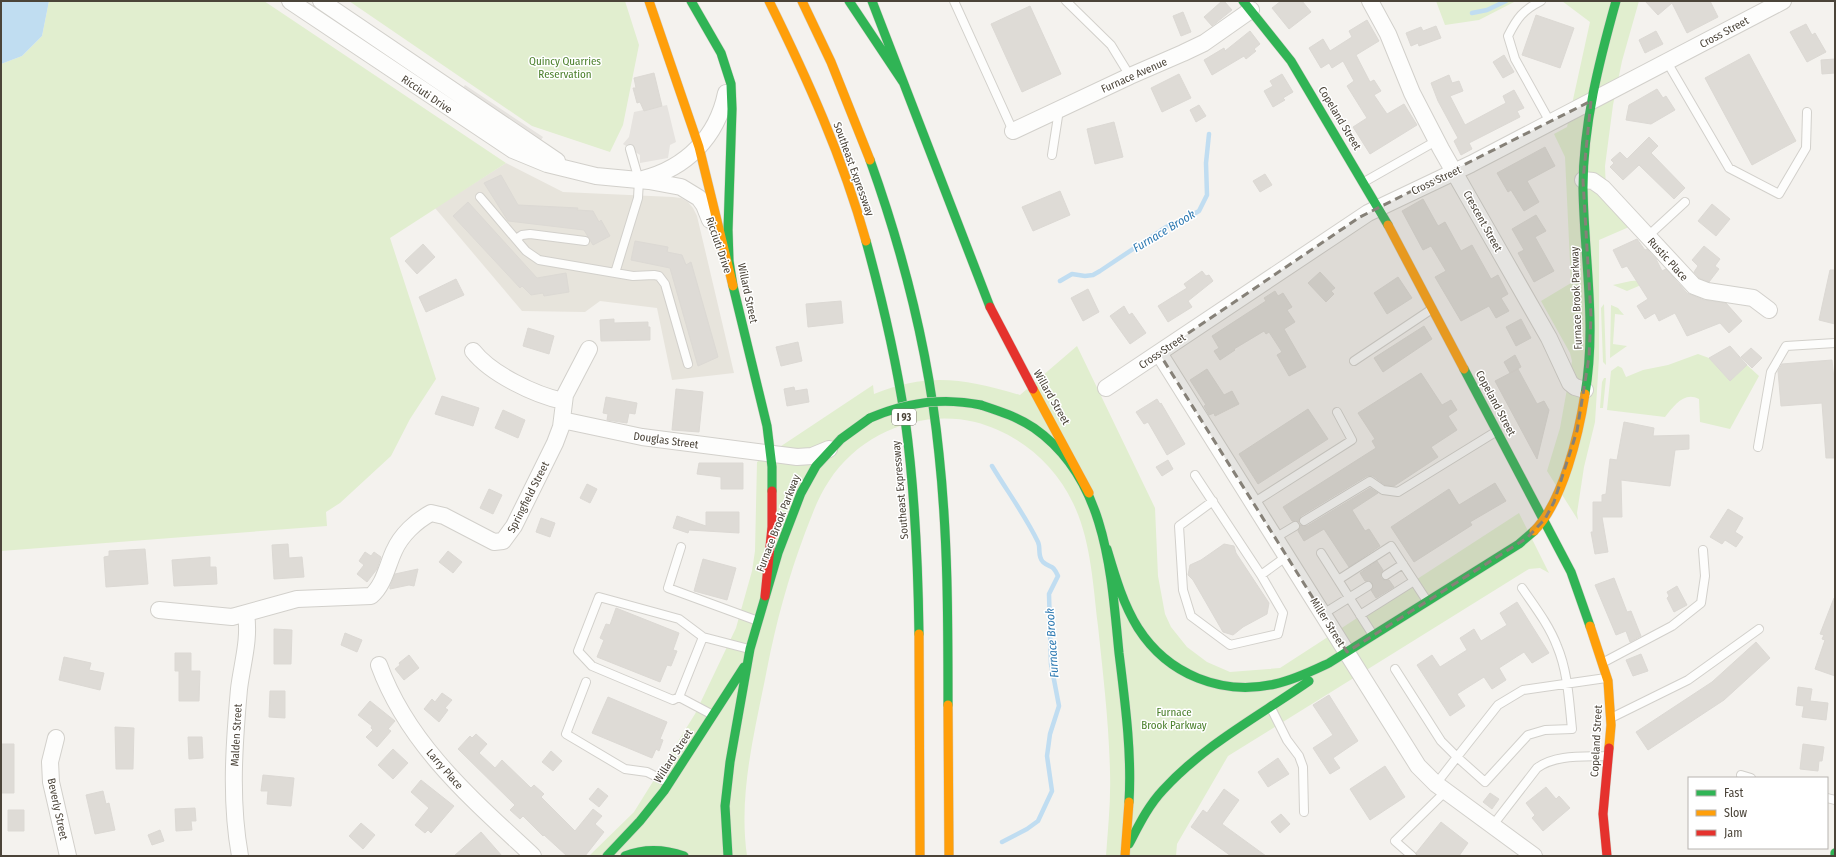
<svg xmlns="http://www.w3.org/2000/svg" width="1836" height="857" viewBox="0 0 1836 857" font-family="'Fira Sans Condensed',sans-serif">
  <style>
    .residential { fill: #e7e4dc }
    .green { fill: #e1eecf }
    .parking { fill: #e6e3df }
    .water { fill: #c0ddf1 }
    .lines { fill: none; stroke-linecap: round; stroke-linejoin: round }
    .stream { stroke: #c0ddf1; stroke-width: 4.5 }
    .building { fill: #dedbd6; stroke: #dcd9d4 }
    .lane-casing { stroke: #d2d0cb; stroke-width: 10 }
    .street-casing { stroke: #d2d0cb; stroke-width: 18 }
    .fast-casing { stroke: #d3cfc5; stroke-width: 10 }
    .slow-casing { stroke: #d3cfc5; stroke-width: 10 }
    .jam-casing { stroke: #d3cfc5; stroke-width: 10 }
    .lane { stroke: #fdfdfc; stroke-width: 8 }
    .street { stroke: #fdfdfc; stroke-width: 16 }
    .fast { stroke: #30b455; stroke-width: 9 }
    .slow { stroke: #ff9f0a; stroke-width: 9 }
    .jam { stroke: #e5322d; stroke-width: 9 }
    .fast-bridge-casing { stroke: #d3cfc5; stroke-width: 10; stroke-linecap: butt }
    .fast-bridge { stroke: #30b455; stroke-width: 9 }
    .marked { fill: #868178; fill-opacity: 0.2; stroke: #868178; stroke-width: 3; stroke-dasharray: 8 5; stroke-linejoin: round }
    .labels { text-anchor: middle; stroke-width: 3; stroke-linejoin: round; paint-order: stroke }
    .shield { fill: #fff; stroke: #817c74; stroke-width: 1 }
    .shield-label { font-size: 10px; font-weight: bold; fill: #4b4439 }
    .street-label { font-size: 11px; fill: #4b4439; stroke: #fff }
    .park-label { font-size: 11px; fill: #4a7f2a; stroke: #fff }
    .water-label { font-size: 12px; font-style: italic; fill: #2e7ab2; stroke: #fff }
  </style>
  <rect width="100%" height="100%" fill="#f4f2ee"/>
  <!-- residential -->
  <path class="residential" d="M506,163l57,29 110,5 8,1 7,4 5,6 4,8 37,157 -62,7 -15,-72 -57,-7 -15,11 -63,-1 -87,-103z"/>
  <!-- green -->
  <path class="green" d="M49,1h215l242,162 -116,75 46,141 -26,40 -19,37 -51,47 -14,9 1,14 -326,25v-487l21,-8 20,-20z
    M349,1h276l14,44 -16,80 -13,27 -78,-26z
    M1436,1h80l-37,19 -34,5z
    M1562,1h77l-17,60 -9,44 -8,61 1,25 23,36 -30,13v118l-4,64 -11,45 -7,46 1,7 -31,-49 13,-43 12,-67 -2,-8 -29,-52 30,-18 -6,-126 -11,-23 13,-7 23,-105z
    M1646,280l-5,5 -14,6 -14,-6 18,-4z
    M1604,304l2,61 -3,-3 -2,-54z
    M1611,305l7,3 6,7 -9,-1 -2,30 14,2 -17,12z
    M1077,346l78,162 3,68 7,38 6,13 16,20 20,15 23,10 50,-4 239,-155 30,60 -9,-5 -11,1 -301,187 -51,88 -1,12h-70c2,-28 5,-56 4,-84 -1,-49 -7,-98 -12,-146 -5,-41 -7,-86 -25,-123 -19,-40 -55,-70 -98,-81 -55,-13 -115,11 -146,59 -11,16 -17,34 -24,52 -17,45 -29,90 -38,136 -12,62 -29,124 -20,187h-158l45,-44 61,-98 41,-86 16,-57 3,-20 2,-89 116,-77 1,9c56,-22 90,-15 146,1z
    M1698,354l11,4 21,23 17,-16 12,11 -29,53 -30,-7 -1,-23c-15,-8 -25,7 -34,18l-58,-7 4,-39 7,-5 4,2 4,9 17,-7 25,-5z
    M1604,378h2l-3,30h-3l2,-26z"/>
  <!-- parking -->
  <path class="parking" d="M465,85l78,52 -4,6 -78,-52z
    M667,105l9,37 -6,3 -2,13 -28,5v-8l-17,-11 6,-7 5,-25z"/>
  <!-- water -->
  <path class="water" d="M1,1h48l-7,35 -20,20 -21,8z"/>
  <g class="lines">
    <!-- stream -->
    <path class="stream" d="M1472,13l15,-3 19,-9
      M1060,281l12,-7 13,2 8,-1 7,-4 66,-44 19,-8 14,-8 8,-16 -1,-32 3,-29
      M992,466c15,25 33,49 46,76 3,6 -1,14 5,20 8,7 9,1 15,14l-9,18 2,70 8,42 -9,28 -3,22 5,35 -14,30 -11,8 -25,13"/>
  </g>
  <!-- building -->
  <path class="building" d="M1222,1h2l8,9 -20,16 -8,-9z
    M1281,1h21l9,11 -22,17 -17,-21z
    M1645,1h65l8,16 -31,16 -15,-30 -14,12z
    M1030,6l31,68 -39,18 -31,-68z
    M1183,12l8,20 -10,4 -8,-20z
    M1536,15l38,13 -14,40 -38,-13z
    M1367,20l12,21 -23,14 14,27 4,-2 7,11 -7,4 13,19 17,-10 13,21 -47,29 -17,-27 14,-9 -20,-32 7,-5 -11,-20 -11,7 -3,-5 -8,5 -12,-20 14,-9 7,12 22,-14 -3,-6z
    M1806,24l6,11 3,-2 11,19 -19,10 -17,-30z
    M1436,26l5,12 -22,8 -1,-3 -7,3 -5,-13 15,-6 2,4z
    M1250,31l10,13 -6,5 2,2 -10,8 -2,-3 -32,19 -8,-15 20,-12 1,3z
    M1656,31l7,13 -18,9 -6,-13z
    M1749,54l47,87 -44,24 -47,-87z
    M1504,55l10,17 -11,6 -10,-16z
    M1835,59v14l-13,1 -1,-14z
    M654,73l8,33 -18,5 -4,-9 -3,1 -4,-15h3l-2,-10z
    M1179,74l12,24 -29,14 -11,-24z
    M1282,74l11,18 -10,6 2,2 -12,7 -9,-16 9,-5 -3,-5z
    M1449,75l3,8 7,-2 4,10 -13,5 15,29 41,-22 -3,-7 11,-6 10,18 -7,3 3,6 -51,26 3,6 -11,6 -7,-14 4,-3 -20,-37 -7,-18z
    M1657,89l6,9 3,-2 9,14 -24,14 -25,-4 3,-15z
    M1199,105l7,11 -10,6 -6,-12z
    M1114,122l9,35 -28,7 -8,-35z
    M1649,137l9,9 -7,7 34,35 -11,11 -35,-34 -16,15 -13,-13 4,-4 -3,-3 9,-8 7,7z
    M1545,147l10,19 -28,15 12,21 -15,9 -13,-21 -3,2 -11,-19z
    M1265,174l7,11 -12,7 -7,-11z
    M501,175l17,30 60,3 -1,2 16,1 6,11 2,-2 9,16 -17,9 -9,-15 -76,-9 -24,-38z
    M1060,191l10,24 -37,16 -11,-24z
    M1423,199l15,27 7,-4 16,29 11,-6 19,34 7,-4 10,19 -7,4 8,13 -13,7 -7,-12 -28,15 -26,-44 11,-6 -15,-25 -8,4 -21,-39z
    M468,202l69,76 29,-5 3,19 -25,4 -1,-3 -12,2 -9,-9 -2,2 -67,-72z
    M1712,204l18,15 -14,17 -18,-15z
    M1536,215l10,16 -11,6 19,34 -20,11 -16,-29 6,-3 -12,-21z
    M1637,239l8,11 2,-1 9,10 6,12 4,-2 21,24 17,7 22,3 16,18 -13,12 -9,-10 -33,13 -12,-23 -16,8 -4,-8 -10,6 -8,-13 11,-7 -21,-33 -5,2 -9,-18z
    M635,241l33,6 -1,5 15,3 4,10 5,-3 27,95 -20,9 -28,-98 -39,-8z
    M423,244l12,13 -18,17 -12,-13z
    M1704,246l16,13 -5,7 4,3 -10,13 -10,-4 -5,-6 4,-6 -6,-6z
    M1830,270h5v54l-16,-4z
    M1202,271l4,5 3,-1 4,6 -25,20 4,6 -24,15 -10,-16 29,-18 -3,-4z
    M1320,272l15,16 -4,3 3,3 -8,8 -18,-19z
    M1398,277l14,21 -25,16 -13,-21z
    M456,279l8,16 -38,17 -7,-15z
    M1088,289l11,23 -16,9 -12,-23z
    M1275,291l3,5 5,-3 9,14 -5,3 8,12 -11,7 22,38 -17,9 -12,-21 5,-3 -13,-20 -3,2 -2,-3 -30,18 1,1 -15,10 -6,-9 5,-3 -7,-12 54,-35 -2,-3z
    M841,301l2,22 -35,4 -2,-23z
    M1124,306l5,9 3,-2 14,20 -16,11 -20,-28z
    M614,319v4l34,-1v5h2v13l-49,1 -1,-21z
    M1521,319l10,19 -15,8 -10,-19z
    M1424,326l8,13 -49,33 -9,-14z
    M528,328l26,8 -5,18 -26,-8z
    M798,342l4,19 -21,5 -5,-19z
    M1730,346l17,19 -17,16 -21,-23z
    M1751,348l11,10 -10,10 -11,-11z
    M1515,355l6,12 -11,6 -6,-11z
    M1832,360l3,29v69h-9l-4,-55 -41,3 -3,-35 4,-7z
    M1207,369l17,26 8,-4 7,13 -24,12 -1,-3 -5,2 -5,-9 2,-1 -16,-25z
    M1518,369l19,35 7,-3 5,9 -12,49 -42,-78z
    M1421,373l21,32 9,-5 6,10 -9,6 9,14 -26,17 7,10 -44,29 -9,-1 -12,-9h-6l-66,40 -2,6 -7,-1 -9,-14 93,-59 -4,-7 3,-2 -17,-26z
    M794,387l1,4 12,-2 2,13 -22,4 -3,-17z
    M676,389l27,3 -4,40 -27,-2z
    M442,396l37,12 -6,18 -38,-12z
    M606,397l31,6 -2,11 -6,-1 -2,10 -20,-3 1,-6 -5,-1z
    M1157,399l3,5 1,-1 24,41 -18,11 -19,-33 -4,2 -8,-12z
    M1308,409l20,30 -70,45 -19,-30z
    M503,410l22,10 -7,18 -23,-10z
    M1624,422l30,6 -1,8 36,-1v14l-14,1 -5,36 -49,-6 1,37h-20l6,35 -13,2 -4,-22h2v-30h9v-7l4,-1 4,-35 7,1z
    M1168,460l5,9 -11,7 -6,-9z
    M699,463h44v26h-22v-12l-24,-3z
    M1495,483l11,18 -36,21 2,3 -58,37 -23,-35 58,-38 10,16z
    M587,484l10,5 -7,14 -10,-5z
    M1370,488l8,5 -26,17 13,21 4,-2 11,17 -31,21 -25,-38 -20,12 -6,-10 2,-6 7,1z
    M489,489l13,6 -9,19 -13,-6z
    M1728,509l15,9 -8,14 8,5 -7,10 -11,-7 -3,4 -12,-7z
    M706,512h33v21l-50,-3 -1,3 -15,-5 4,-12 29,10z
    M541,518l14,5 -5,14 -14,-5z
    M288,544l1,14 13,-1 2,20 -30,2 -2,-34z
    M1224,544l10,2 2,7 33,50 -2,11 -24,13 -10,8 -10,-3 -30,-52 -5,-5 2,-10 11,-5z
    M145,549l3,35 -42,3 -2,-30 5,-1v-5z
    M448,551l14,11 -9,11 -14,-11z
    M365,552l6,4 3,-4 7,5 -4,12 -10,13 -10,-8 7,-9 -5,-4z
    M210,557v10h6l1,17 -43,2 -2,-26z
    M703,559l33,9 -9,32 -33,-9z
    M1377,561l6,9 -2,3v5l3,2h5l5,7 -18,11 -5,-8 2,-4 -1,-3 -4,-2h-3l-5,-8z
    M418,569l-4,17 -5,-1 -19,4v-2l5,-13z
    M1614,578l13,34 4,-1 10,25 -11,6 -4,-11 -10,4 -21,-50z
    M1677,586l10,19 -13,7 -7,-14 2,-2 -2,-4z
    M1834,598h1v78l-20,-7 10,-29 -3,-1 2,-4 -4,-1z
    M1517,602l32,51 -17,10 -8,-11 -25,16 7,12 -14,9 -8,-12 -27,17 8,12 -15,10 -33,-51 15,-10 8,12 27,-17 -7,-12 14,-9 7,12 26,-16 -7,-12z
    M616,608l63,25 -6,17 4,1 -6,15 -4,-1 -7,17 -63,-25 7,-17 -4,-2 6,-14 4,1z
    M274,629l18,1 -1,34h-17z
    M345,633l17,7 -5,12 -16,-7z
    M1756,642l14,16 -46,42 -76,50 -12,-18 76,-50z
    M175,653h16v18h9l-1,30h-20v-30h-4z
    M1641,654l7,17 -15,5 -7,-16z
    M409,655l10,13 -15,12 -9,-11 5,-4 -1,-2z
    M64,657l27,6 -2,7 15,3 -4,17 -41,-10z
    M1798,687l14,2 -2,12 18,2 -2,17 -24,-3 2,-11 -8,-1z
    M270,691h15v27l-16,-1z
    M442,693l10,7 -7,8 3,2 -9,12 -15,-13 8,-10 3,3z
    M1329,695l29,46 -25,17 7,10 -10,6 -17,-26 20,-13 -20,-30z
    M608,697l59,25 -7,17 3,1 -4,11 -3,-2 -4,9 -60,-25z
    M370,701l25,20 -7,8 3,2 -14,16 -11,-10 7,-7 -2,-2 1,-2 -14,-11z
    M115,727l19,1 -1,41h-17z
    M476,734l11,10 -8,9 16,15 7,-8 29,28 3,-3 10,9 -3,3 34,34 18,-22 9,7 -7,8 9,8 -19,24h-18l-23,-21 -1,1 -20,-20 -3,3 -10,-9 5,-5 -57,-56 12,-13 2,2z
    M188,737h14l1,21 -14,1z
    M1,744h13v49h-13z
    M1803,744l21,3 -2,14h-3l-1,10 -18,-2z
    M393,749l15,14 -15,16 -15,-14z
    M551,751l11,10 -9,10 -11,-9z
    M1278,758l11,16 -21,13 -10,-15z
    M1385,766l20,31 -35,23 -20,-31z
    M263,775l31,3 -3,28 -24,-2 1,-13h-7z
    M421,780l33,26 -23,27 -3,-3 -3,3 -10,-8 14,-17 -18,-16z
    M1546,787l10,12 3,-3 11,12 -27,23 -11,-13 3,-3 -9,-12z
    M598,788l10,8 -9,11 -10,-8z
    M1224,789l15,11 -17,24 44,32h-35l-40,-29 12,-17 4,3z
    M103,791l3,13 3,-1 6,27 -20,4 -9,-39z
    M1490,793l9,6 -7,10 -9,-7z
    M195,808l1,13h-5l1,9 -16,1 -1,-22z
    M8,810h16v21h-16z
    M1281,814l9,10 -10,9 -9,-11z
    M1441,822l27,21 -9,13h-42l-1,-3z
    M361,823l14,12 -12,14 -14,-13z
    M160,830l4,11 -12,4 -4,-10z
    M481,832l21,24h-48z"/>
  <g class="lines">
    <defs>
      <path id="lane" d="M954,1l59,130
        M1066,1l45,44 19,31
        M1541,1c-18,9 -24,17 -33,35l7,23 35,63
        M1667,62l62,106 50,26 27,-46 1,-36
        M1052,155l7,-45
        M1364,182l72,-41
        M480,197l46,54 13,9 94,16 21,-1 5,1 6,8 23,80
        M1648,236l37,-34
        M516,239l6,-4 8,-1 55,7
        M615,273l23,-75 1,-18 -9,-31
        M1354,361l78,-52
        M1758,447l13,-75 15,-26 49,-3
        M1195,475l66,100 26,-19
        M1213,501l-34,25 4,64 8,26 39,29 48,-11 5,-21 -22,-38
        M1253,503l99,-63 -15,-28
        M1304,521l66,-40 13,9 15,2 99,-61
        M1275,538l20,-12
        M681,547l-13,41 90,33
        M1321,553l52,82
        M1386,575l17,-11
        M1338,580l53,-34 36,55
        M1323,614l45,-28
        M1360,615l54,-34
        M1604,662l68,-36 29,-23 4,-27 -2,-26
        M1395,669l46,72 16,16 41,-52 25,-15 83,-12
        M586,682l-20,52 59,35 22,3 22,11
        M679,697l-6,3 -81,-34 -14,-15 21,-54 80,22 24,18
        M1271,708l16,32 12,16 4,11 1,45
        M711,714l-32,-17 24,-60 46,12
        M1613,717l75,-37 71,-51
        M1741,775l10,3
        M1436,784l21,-27 28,25 43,-47 17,-5 27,-1c-3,-28 -4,-57 -15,-83 -8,-21 -22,-39 -35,-58
        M1827,798l8,2
        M1493,825l44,-57c19,-14 47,-11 70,-12
        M1412,856l-17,-15 51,-50"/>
      <path id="street" d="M290,1l223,149 34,14 49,12 53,5 32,6 18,11 5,7 6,15
        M321,1l236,160
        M1370,1l18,33 24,59 29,56 108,189 21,45 5,4 10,3
        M1013,131l117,-55 53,-23 21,-10 47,-33
        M643,179c43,-11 74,-42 83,-86
        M1583,180l10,1 10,7 91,98 13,5 46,7 16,12
        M473,351c18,23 62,44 90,50
        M1159,353l259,413 18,18 98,72
        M1106,388l262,-175 103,-49 312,-163
        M562,420l80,17 155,20 15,-1 17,-7
        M159,610l73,7 65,-18 74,-3c13,-11 16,-30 23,-45 7,-16 22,-30 37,-38l13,3 50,26 9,-1 11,-15 41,-83 6,-16 4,-32 24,-46
        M379,665c29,80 94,135 154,191
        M56,738l-6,24 1,20 17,74
        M240,856c-10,-55 -6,-111 -1,-167 3,-25 11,-49 7,-75"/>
      <path id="fast" d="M691,1l30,52 10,31 1,25 -4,121 1,31 4,25 34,140 5,41v24
        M849,1l54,81
        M872,1l118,306
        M1243,1l48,60 97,164
        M870,160c34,95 59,194 69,294 9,84 9,167 9,251
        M866,241c16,58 30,118 39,178 10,71 13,143 14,215
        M1464,369l107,203 19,54
        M1585,394c12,-69 -1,-137 -2,-206 0,-64 16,-126 33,-187
        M981,405c18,6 37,12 53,23 73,51 77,145 85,225 6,49 13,100 10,149
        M1107,549c8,27 16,55 31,79 30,47 84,68 137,56 19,-4 37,-13 54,-21l190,-119 15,-13
        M1129,844c10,-19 19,-38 34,-54 41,-45 96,-74 146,-109
        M1835,853v3
        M607,856l33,-35 24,-30 80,-124
        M625,856c20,-8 39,-7 59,0
        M728,856l-3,-50 5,-44 20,-113 28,-96 23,-60 15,-27 25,-27 29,-21"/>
      <path id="slow" d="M649,1l50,146 34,139
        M769,1c38,77 74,157 97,240
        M802,1l29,61 39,98
        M1388,225l76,144
        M1033,389l56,104
        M1534,531c29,-29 45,-98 51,-137
        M1590,626l18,55 3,44 -2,23
        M919,634l1,222
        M948,705l1,151
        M1125,856l4,-54"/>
      <path id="jam" d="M990,307l43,82
        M765,596l7,-69v-36
        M1607,856l-4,-42 6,-66"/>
    </defs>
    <!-- lane casing -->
    <use href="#lane" class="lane-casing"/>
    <!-- street casing -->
    <use href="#street" class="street-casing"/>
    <!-- fast casing -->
    <use href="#fast" class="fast-casing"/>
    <!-- slow casing -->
    <use href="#slow" class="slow-casing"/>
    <!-- jam casing -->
    <use href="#jam" class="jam-casing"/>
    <!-- lane -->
    <use href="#lane" class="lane"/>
    <!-- street -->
    <use href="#street" class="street"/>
    <!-- fast -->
    <use href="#fast" class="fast"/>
    <!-- slow -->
    <use href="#slow" class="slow"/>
    <!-- jam -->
    <use href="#jam" class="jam"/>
    <defs>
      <path id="fast-bridge" d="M870,418c37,-16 72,-21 111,-13"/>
    </defs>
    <!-- fast-bridge casing -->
    <use href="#fast-bridge" class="fast-bridge-casing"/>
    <!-- fast-bridge -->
    <use href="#fast-bridge" class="fast-bridge"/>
  </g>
  <!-- marked area -->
  <path class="marked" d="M1591,101l-8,79 8,136 -2,41 -12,74 -23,71 -9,17 -18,19 -180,114 -188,-299 201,-136z"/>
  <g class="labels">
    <!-- shield labels -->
    <rect class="shield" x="892" y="409" width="24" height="16" rx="3"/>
    <g class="shield-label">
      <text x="904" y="421">I 93</text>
    </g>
    <!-- street labels -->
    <g class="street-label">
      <text transform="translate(1724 32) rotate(-28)" y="4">Cross Street</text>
      <text transform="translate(1134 75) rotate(-24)" y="4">Furnace Avenue</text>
      <text transform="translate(427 94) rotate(34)" y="4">Ricciuti Drive</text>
      <text transform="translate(1340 118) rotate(59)" y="4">Copeland Street</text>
      <text transform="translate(854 169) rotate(70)" y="4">Southeast Expressway</text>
      <text transform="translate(1436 180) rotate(-25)" y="4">Cross Street</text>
      <text transform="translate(1483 221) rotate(61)" y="4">Crescent Street</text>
      <text transform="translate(719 245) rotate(71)" y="4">Ricciuti Drive</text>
      <text transform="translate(1668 259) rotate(48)" y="4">Rustic Place</text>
      <text transform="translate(748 293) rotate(78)" y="4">Willard Street</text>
      <text transform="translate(1576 298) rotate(-92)" y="4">Furnace Brook Parkway</text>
      <text transform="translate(1162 351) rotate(-34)" y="4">Cross Street</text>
      <text transform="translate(1052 397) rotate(60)" y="4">Willard Street</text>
      <text transform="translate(1496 403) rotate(62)" y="4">Copeland Street</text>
      <text transform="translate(666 440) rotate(8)" y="4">Douglas Street</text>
      <text transform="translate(900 490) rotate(-95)" y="4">Southeast Expressway</text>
      <text transform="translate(528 497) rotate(-63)" y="4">Springfield Street</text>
      <text transform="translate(778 523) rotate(-69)" y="4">Furnace Brook Parkway</text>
      <text transform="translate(1328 622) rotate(58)" y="4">Miller Street</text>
      <text transform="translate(236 735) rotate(-87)" y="4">Malden Street</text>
      <text transform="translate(1596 741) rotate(-87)" y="4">Copeland Street</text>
      <text transform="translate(673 756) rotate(-57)" y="4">Willard Street</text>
      <text transform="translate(445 769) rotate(49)" y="4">Larry Place</text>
      <text transform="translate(58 809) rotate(78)" y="4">Beverly Street</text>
    </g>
    <!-- park labels -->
    <g class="park-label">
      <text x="565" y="65">Quincy Quarries<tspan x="565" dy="13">Reservation</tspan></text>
      <text x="1174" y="716">Furnace<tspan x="1174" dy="13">Brook Parkway</tspan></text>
    </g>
    <!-- water labels -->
    <g class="water-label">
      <text transform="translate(1164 231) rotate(-31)" y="4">Furnace Brook</text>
      <text transform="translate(1052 643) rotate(-94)" y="4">Furnace Brook</text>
    </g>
  </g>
  <!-- border -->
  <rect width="1836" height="857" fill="none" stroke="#4b4439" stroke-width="4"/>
  <!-- legend -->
  <rect x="1688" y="777" width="140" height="72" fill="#ffffff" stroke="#b7b4b0"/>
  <rect x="1696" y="790" width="20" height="6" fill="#30b455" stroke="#b7b4b0"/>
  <text x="1724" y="797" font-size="12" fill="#4b4439">Fast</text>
  <rect x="1696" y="810" width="20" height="6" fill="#ff9f0a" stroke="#b7b4b0"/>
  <text x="1724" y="817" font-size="12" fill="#4b4439">Slow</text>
  <rect x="1696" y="830" width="20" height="6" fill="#e5322d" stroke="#b7b4b0"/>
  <text x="1724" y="837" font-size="12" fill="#4b4439">Jam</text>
</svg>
